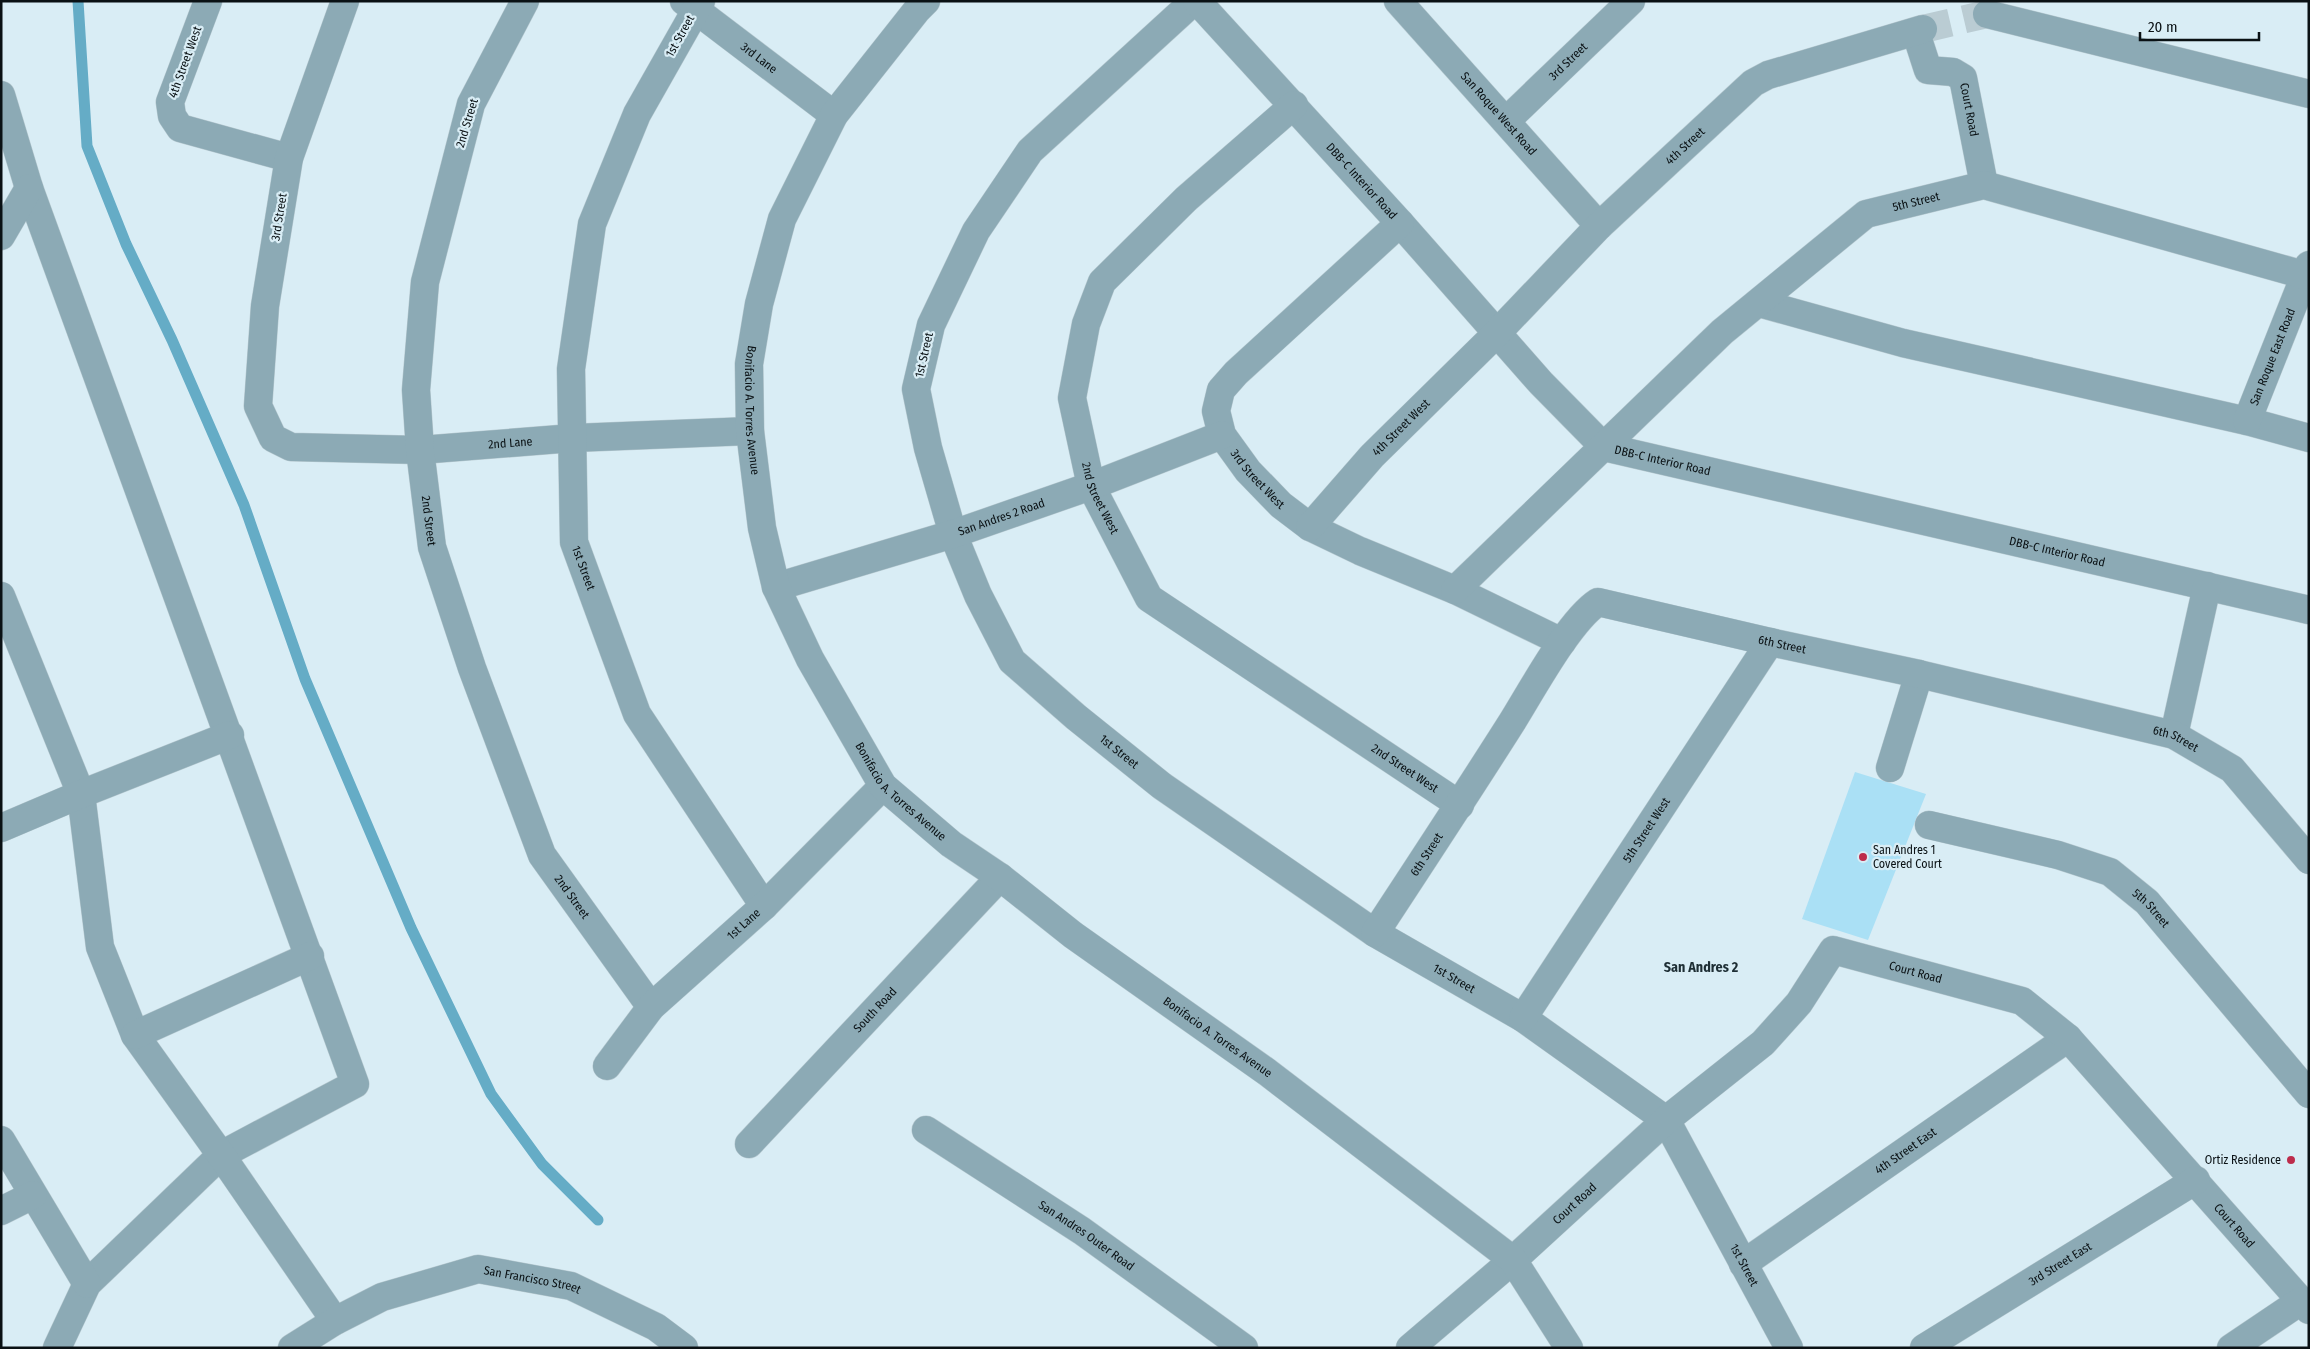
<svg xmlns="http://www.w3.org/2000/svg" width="2310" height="1349" viewBox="0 0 2310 1349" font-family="'Fira Sans Condensed',sans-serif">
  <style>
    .green { fill: #aae0f5 }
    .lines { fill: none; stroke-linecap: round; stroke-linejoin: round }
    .stream { stroke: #65acc6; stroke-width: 11 }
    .minor-tunnel { stroke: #baccd3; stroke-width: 28; stroke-dasharray: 28 14; stroke-linecap: butt }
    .minor-casing { stroke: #b8cad1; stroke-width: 29 }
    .tertiary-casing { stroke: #b8cad1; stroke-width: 29 }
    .minor { stroke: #8caab5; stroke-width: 28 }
    .tertiary { stroke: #8caab5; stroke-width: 28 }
    .poi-dot { fill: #bd2c4b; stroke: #d9edf5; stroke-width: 2 }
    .labels { text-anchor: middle; stroke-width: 4.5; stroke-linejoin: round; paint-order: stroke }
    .street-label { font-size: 12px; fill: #0a1114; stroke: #d9edf5 }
    .poi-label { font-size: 12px; fill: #0a1114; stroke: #d9edf5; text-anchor: start }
    .neighbourhood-label { font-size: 14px; font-weight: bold; fill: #1e2e34; stroke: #d9edf5 }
  </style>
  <rect width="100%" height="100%" fill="#d9edf5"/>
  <!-- green -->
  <path class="green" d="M1855,772l71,22 -58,146 -66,-21z"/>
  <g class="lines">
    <!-- stream -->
    <path class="stream" d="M78,1l9,145 39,98 46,96 72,165 61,174 106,249 80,166 51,70 56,56"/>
    <!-- minor-tunnel -->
    <path class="minor-tunnel" d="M1923,29l64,-15"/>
    <defs>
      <g id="minor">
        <path d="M208,1l-38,101 2,14 8,12 109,30"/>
        <path id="s1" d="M345,1l-56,157 -24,148 -7,100 15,32 18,9 129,3 153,-12 177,-7"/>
        <path id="s2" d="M525,1l-54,103 -46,178 -9,108 4,60 12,97 40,121 70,187 109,152"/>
        <path id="s3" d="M684,1l150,114"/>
        <path id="s4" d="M701,1l-64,113 -45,110 -21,145 3,173 63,172 127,192"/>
        <path id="s5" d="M1194,1l-164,150 -54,80 -45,94 -15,64 12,59 25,86 25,61 34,66 64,56 86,69 213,147 148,85 143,102 123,228"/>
        <path id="s6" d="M1197,1l203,222 141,160 63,64 705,163"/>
        <path id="s7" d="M1398,1l201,225"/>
        <path d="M1987,14l322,80"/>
        <path id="s8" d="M1916,33l12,37 25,2 10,6 21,107"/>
        <path d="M1,95l28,93 326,896 -134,71 -134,129 -30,64"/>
        <path id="s9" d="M1294,105l-108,94 -84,83 -16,42 -14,74 19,88 58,112 311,207"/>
        <path id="s10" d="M1506,121l125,-120"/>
        <path id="s11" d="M1400,223l-164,150 -15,17 -5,21 6,24 26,36 33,34 29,22 50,24 95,39 107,52"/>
        <path d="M1,236l28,-48"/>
        <path d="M1759,303l144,40 344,78 62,17"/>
        <path id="s12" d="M2247,421l62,-156"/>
        <path id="s13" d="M1310,527l62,-71 125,-123 102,-107 154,-143 15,-8 155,-46"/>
        <path id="s14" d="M776,587l177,-53 138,-48 131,-51"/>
        <path id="s15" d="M1455,590l267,-258 144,-118 118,-29 320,90"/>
        <path d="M1,596l80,198 19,153 35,88 86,120 114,166"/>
        <path d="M2174,735l33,-149"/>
        <path d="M1890,768l29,-94"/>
        <path id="s16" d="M1929,825l129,30 52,17 37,30 162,192"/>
        <path d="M1,828l80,-34 149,-59"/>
        <path id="s17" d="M1375,933c46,-70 92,-140 137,-211 20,-32 57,-101 86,-120l172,40 149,32 255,61 58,34 77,91"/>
        <path id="s18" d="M1523,1018l247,-376"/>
        <path d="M135,1035l175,-79"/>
        <path id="s19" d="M607,1066l44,-59 113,-101 119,-120"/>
        <path id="s20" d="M926,1130l156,101 162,117"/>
        <path d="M1,1140l86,144"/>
        <path id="s21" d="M749,1144l251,-267"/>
        <path d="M1,1211l32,-16"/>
        <path id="s22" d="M1743,1264l325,-226"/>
        <path id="s23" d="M1410,1348l103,-88 153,-140 97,-77 36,-40 34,-53 189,51 46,37 241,272"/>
        <path id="s24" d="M1924,1348l272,-168"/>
        <path d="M2231,1348l70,-47"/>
      </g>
      <g id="tertiary">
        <path id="s25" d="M926,1l-9,9 -83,105 -52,104 -23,85 -10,60 1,67 12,97 14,59 34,72 73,127 68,58 49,33 73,58 194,137 246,188 56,88"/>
        <path id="s26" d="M292,1348l43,-27 47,-24 96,-28 93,17 85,41 28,21"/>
      </g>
    </defs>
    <!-- minor casing -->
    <use href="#minor" class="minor-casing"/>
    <!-- tertiary casing -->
    <use href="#tertiary" class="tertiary-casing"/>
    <!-- minor -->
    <use href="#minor" class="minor"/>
    <!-- tertiary -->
    <use href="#tertiary" class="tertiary"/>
  </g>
  <!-- markers -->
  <g class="poi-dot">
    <circle cx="1863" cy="857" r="5"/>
    <circle cx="2291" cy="1160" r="5"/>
  </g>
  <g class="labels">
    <!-- street labels -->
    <g class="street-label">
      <text transform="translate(680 36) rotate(-61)" y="4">1st Street</text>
      <text dy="4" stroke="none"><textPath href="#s3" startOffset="94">3rd Lane</textPath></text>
      <text dy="4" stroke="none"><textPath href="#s10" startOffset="86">3rd Street</textPath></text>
      <text transform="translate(185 62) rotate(-70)" y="4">4th Street West</text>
      <text dy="4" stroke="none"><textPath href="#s8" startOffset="108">Court Road</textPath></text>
      <text dy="4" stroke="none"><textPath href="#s7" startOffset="151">San Roque West Road</textPath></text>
      <text transform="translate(467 123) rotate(-73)" y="4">2nd Street</text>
      <text dy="4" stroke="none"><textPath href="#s13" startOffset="535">4th Street</textPath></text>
      <text dy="4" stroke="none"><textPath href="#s6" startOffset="244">DBB-C Interior Road</textPath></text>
      <text dy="4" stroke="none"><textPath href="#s15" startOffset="609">5th Street</textPath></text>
      <text transform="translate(279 217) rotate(-81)" y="4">3rd Street</text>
      <text transform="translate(924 355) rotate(-77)" y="4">1st Street</text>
      <text dy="4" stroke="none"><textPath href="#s12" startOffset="69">San Roque East Road</textPath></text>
      <text dy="4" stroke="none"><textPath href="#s25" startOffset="458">Bonifacio A. Torres Avenue</textPath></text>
      <text dy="4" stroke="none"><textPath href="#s13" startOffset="135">4th Street West</textPath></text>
      <text dy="4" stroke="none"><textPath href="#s1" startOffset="692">2nd Lane</textPath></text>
      <text dy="4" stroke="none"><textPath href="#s6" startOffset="664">DBB-C Interior Road</textPath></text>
      <text dy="4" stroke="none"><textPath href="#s11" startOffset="348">3rd Street West</textPath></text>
      <text dy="4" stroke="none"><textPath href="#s9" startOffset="486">2nd Street West</textPath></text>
      <text dy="4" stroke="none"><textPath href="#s14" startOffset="236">San Andres 2 Road</textPath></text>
      <text dy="4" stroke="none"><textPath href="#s2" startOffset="540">2nd Street</textPath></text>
      <text dy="4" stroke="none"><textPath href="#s6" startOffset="1069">DBB-C Interior Road</textPath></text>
      <text dy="4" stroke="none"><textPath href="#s4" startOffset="596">1st Street</textPath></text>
      <text dy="4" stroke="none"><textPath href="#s17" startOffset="589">6th Street</textPath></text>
      <text dy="4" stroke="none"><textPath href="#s17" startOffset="994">6th Street</textPath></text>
      <text dy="4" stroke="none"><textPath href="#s5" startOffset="919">1st Street</textPath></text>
      <text dy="4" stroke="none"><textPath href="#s9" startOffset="905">2nd Street West</textPath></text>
      <text dy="4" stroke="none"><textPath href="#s25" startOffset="879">Bonifacio A. Torres Avenue</textPath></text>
      <text dy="4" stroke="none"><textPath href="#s18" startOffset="225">5th Street West</textPath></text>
      <text dy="4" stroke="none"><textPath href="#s17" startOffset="94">6th Street</textPath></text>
      <text dy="4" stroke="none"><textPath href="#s2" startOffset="945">2nd Street</textPath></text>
      <text dy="4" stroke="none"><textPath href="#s16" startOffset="242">5th Street</textPath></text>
      <text dy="4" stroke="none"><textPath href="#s19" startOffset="198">1st Lane</textPath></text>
      <text dy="4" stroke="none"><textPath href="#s23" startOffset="669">Court Road</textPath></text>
      <text dy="4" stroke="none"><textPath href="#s5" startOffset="1324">1st Street</textPath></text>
      <text dy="4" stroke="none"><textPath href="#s21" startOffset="184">South Road</textPath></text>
      <text dy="4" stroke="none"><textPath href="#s25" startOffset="1282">Bonifacio A. Torres Avenue</textPath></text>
      <text dy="4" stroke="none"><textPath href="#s22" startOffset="198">4th Street East</textPath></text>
      <text dy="4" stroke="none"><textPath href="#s23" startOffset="219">Court Road</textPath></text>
      <text dy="4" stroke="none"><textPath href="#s23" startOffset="1089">Court Road</textPath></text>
      <text dy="4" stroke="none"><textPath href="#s20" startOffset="192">San Andres Outer Road</textPath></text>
      <text dy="4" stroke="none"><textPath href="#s24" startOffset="160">3rd Street East</textPath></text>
      <text dy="4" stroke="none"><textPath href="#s5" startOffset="1744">1st Street</textPath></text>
      <text dy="4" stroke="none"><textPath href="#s26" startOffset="259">San Francisco Street</textPath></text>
    </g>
    <!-- poi labels -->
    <g class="poi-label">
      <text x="1873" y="854">San Andres 1<tspan x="1873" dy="14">Covered Court</tspan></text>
      <text x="2281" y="1164" text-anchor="end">Ortiz Residence</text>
    </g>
    <!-- neighbourhood labels -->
    <g class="neighbourhood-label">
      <text x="1701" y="972">San Andres 2</text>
    </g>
  </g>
  <!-- border -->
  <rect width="2310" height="1349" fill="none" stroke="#0a1114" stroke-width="5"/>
  <!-- scale -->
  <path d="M2140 32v8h119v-8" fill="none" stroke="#0a1114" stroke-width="2.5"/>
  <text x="2148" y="32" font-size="15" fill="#0a1114" stroke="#d9edf5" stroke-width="4" paint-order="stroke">20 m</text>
</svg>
